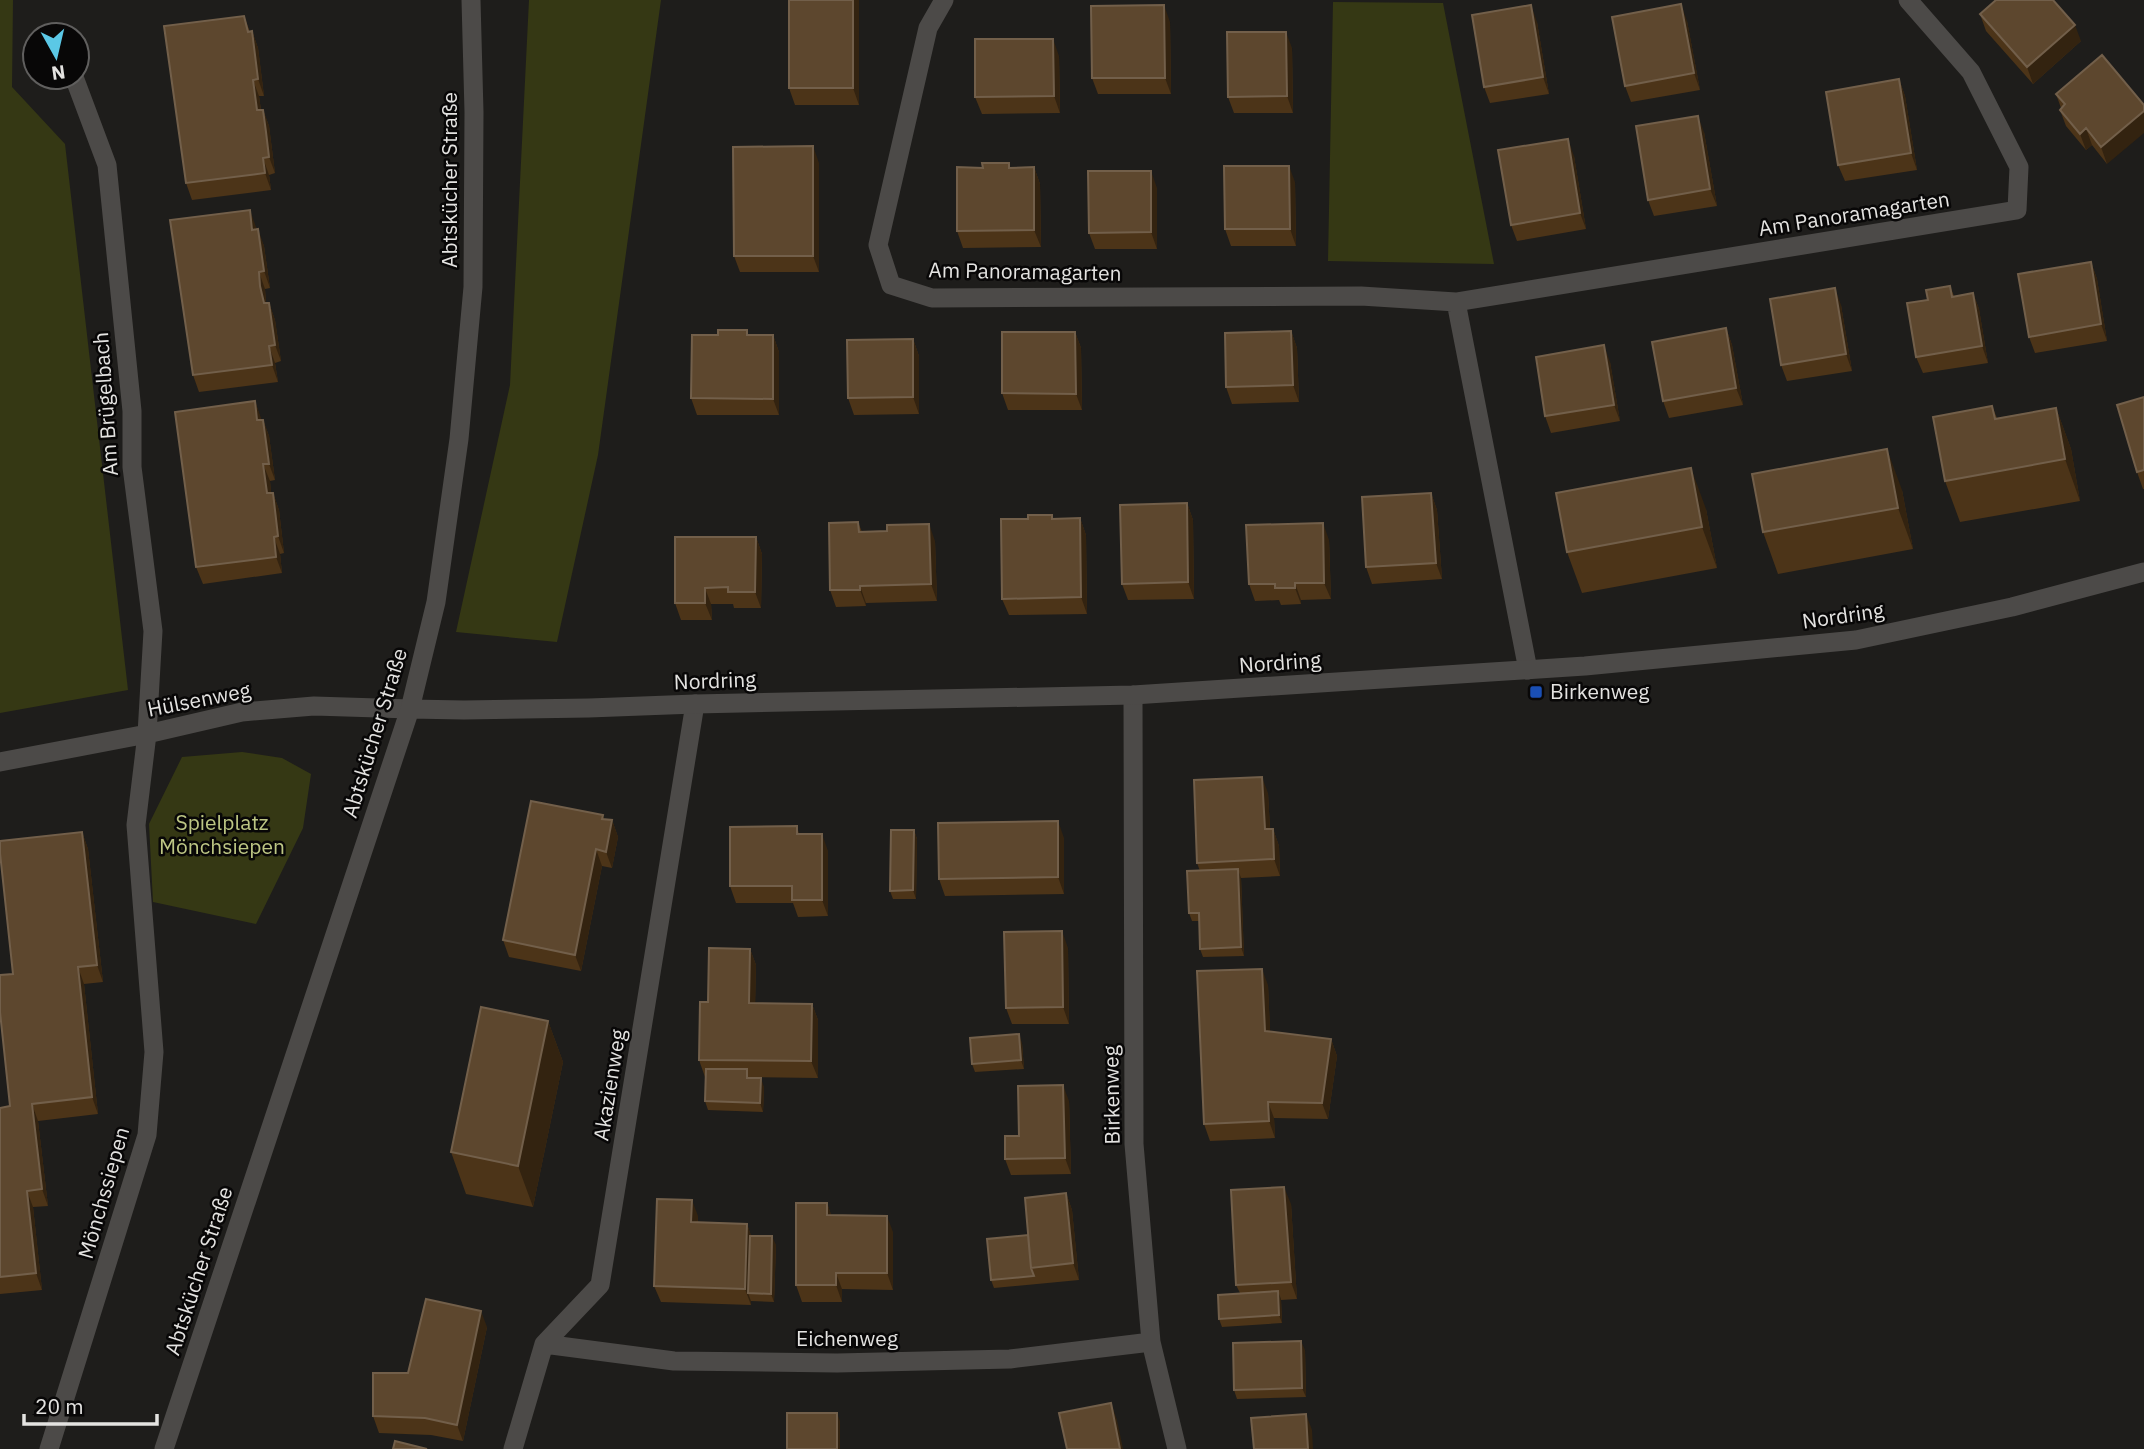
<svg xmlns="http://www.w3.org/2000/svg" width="2144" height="1449" viewBox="0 0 2144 1449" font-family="'IBM Plex Sans',sans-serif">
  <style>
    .green { fill: #353814 }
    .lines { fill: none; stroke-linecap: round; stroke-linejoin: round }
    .minor { stroke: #4c4a48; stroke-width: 19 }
    .tertiary { stroke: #4c4a48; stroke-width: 19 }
    .wall { fill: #4c3418 }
    .shaded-wall { fill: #332310 }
    .building { fill: #5d472e; stroke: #725f4a; stroke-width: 2 }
    .transit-dot { fill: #1a4fb4; stroke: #080707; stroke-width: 2.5 }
    .labels { text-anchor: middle; stroke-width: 5; stroke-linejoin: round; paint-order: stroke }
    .street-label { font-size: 21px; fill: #e4e3e1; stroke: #080707 }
    .poi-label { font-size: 21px; fill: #e4e3e1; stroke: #080707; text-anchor: start }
    .park-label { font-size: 21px; fill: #bdc684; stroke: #080707 }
  </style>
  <rect width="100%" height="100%" fill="#1e1d1b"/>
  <!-- green -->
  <path class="green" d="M0,0h13l-1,87 53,57 63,546 -128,23z
    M529,0h132l-63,455 -41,187 -101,-10 54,-247z
    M1333,2l110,1 51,261 -166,-3z
    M242,752l40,6 29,16 -8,54 -47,96 -103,-22 -4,-78 33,-67z"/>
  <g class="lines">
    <!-- minor -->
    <path class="minor" d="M944,0l-16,28 -50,217 13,40 41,13 429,-2 95,6 561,-92 2,-43 -48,-95 -63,-72
      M1456,302l72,368
      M1133,695l1,449 17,198 26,107
      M0,762l147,-28 95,-22 72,-6 96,3
      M544,1344l130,17 163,2 173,-4 141,-17
      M49,1449l98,-314 7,-83 -18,-227 11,-91 6,-103 -21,-164v-56l-25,-246 -33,-88
      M513,1449l31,-105 56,-59 95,-581"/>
    <!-- tertiary -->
    <path class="tertiary" d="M410,709l54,1 125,-2 106,-4 438,-9 452,-29 271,-26 156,-33 132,-35
      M164,1449l246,-740 26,-107 23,-163 14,-152 1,-175 -3,-112"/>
  </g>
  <!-- wall -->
  <path class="wall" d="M859,0v105h-64l-6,-17z
    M1980,14l101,27 -48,43 -47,-53z
    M244,16l6,16 2,-1 6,17 6,48h-5l2,14h2l6,16 6,47 -6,2 2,15 -79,10 -6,-17z
    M1687,21l13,69 -69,12 -6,-16z
    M1170,22l1,72h-73l-6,-16z
    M1537,22l12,72 -59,9 -6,-16z
    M1292,48l1,65h-59l-6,-16z
    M2102,55l5,109 -15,-19 -6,5 -20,-24 -6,-16 1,-2 -5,-14z
    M1059,56l1,57 -78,1 -7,-17z
    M1899,79l6,17 12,74 -72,11 -7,-16z
    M1704,132l13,74 -63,10 -6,-16z
    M1574,156l12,73 -69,12 -6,-16z
    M819,163v109h-79l-6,-16z
    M1034,167l6,17 1,63 -78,1 -6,-17 53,-63z
    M1295,182l1,64h-65l-6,-17z
    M1157,188v61h-62l-6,-16z
    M256,227l8,19 6,42 -5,1 1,14h3l6,17 6,41 -6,2 3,19 -79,10 -6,-17z
    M2091,262l6,17 10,62 -72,12 -6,-16z
    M1950,286l4,10 19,-3 6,16 9,54 -65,10 -7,-16 12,-57z
    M1841,305l11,66 -65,10 -6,-16z
    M1726,328l6,17 11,60 -74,13 -6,-17z
    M1291,331l6,17 2,54 -67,2 -6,-17z
    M1075,332l6,16 1,62h-74l-6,-17z
    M749,335h24l6,17v63h-82l-6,-17z
    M913,339l6,17v58l-65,1 -6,-17z
    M1610,362l10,59 -69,12 -6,-17z
    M2144,397v92h-1l-6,-17z
    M255,401l6,19h2l6,16 6,44 -5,1 1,12h2l6,17 5,43 -4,1 2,19 -79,11 -7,-17z
    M1992,406l5,12 59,-10 15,41 9,52 -120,21 -15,-41z
    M1902,490l11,59 -135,25 -15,-42z
    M1431,493l6,17 5,69 -70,5 -6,-17z
    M1187,503l6,17 1,79 -66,1 -6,-16z
    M1706,509l11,59 -135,25 -15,-41z
    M1080,518l6,17 1,79 -78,1 -7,-16 51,-80z
    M858,522l4,10 25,-1 48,10 2,60 -71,2v3l-30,1 -6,-17z
    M756,537l6,17 -1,54h-27l-1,-4h-22l1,16h-31l-6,-17z
    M1329,540l2,59 -30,1v4l-20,1 -2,-5 -24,1 -6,-17z
    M1268,793l2,36h3l6,17 1,30 -39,2 3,78 -41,1 -3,-8 -1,-28h-7l-3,-8 11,-42 -3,-8z
    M603,815l1,4 8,1 6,17 -6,31 -10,-2 -21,105 -72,-14 -6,-17z
    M797,826l2,8 29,17v65l-30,1 -5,-14h-57l-6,-17z
    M914,830l3,9 -1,60h-23l-3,-8z
    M82,832l6,17 15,133 -19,2 14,130 -60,7 10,85 -15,1 9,83 -42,4v-186l10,-2 3,-132z
    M1064,838v56l-119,2 -6,-17z
    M1068,948l1,76h-57l-6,-16z
    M750,949l6,16 -1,38 57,1 6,16v58l-67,-1 13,10 -1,25 -55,-2 -3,-9v-24l-6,-17 9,-58z
    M1268,985l2,47 61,7 6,17 -9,63 -54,-1 1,20 -65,3 -6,-17z
    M548,1021l15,41 -30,145 -67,-13 -15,-42z
    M1022,1043l2,26 -49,3 -3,-8z
    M1069,1101l2,73 -60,1 -6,-16 14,-23z
    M1066,1193l6,17 7,70 -85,8 -3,-8 37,-45z
    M827,1203l4,12 62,17v58l-51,-1v13h-40l-6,-17z
    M1291,1204l6,95 -16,1 1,23 -60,4 -3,-8 21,-26 -4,-8z
    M698,1216v6l49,2 4,12 25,9 -2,57 -23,-1v4l-90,-3 -7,-16z
    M487,1327l-24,114 -32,-6 -52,-2 -6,-17 35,-43z
    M1305,1350l1,47 -69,2 -3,-9z"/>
  <!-- shaded-wall -->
  <path class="shaded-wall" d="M853,0h6v105l-6,-17z
    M1681,4l6,17 13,69 -6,-17z
    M1164,5l6,17 1,72 -6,-16z
    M1531,5l6,17 12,72 -6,-17z
    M2075,25l6,16 -48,43 -6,-17z
    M252,31l6,17 6,48 -6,-17z
    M1286,32l6,16 1,65 -6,-17z
    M1053,39l6,17 1,57 -6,-17z
    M1899,79l6,17 12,74 -6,-17z
    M253,80l6,16 4,30 -6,-16z
    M263,110l6,16 6,47 -6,-16z
    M2144,111v22l-37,31 -6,-17z
    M1698,116l6,16 13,74 -7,-17z
    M2086,128l6,17 -6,5 -6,-16z
    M1568,139l6,17 12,73 -6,-16z
    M813,146l6,17v109l-6,-16z
    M263,158l6,17 2,15 -6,-17z
    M1289,166l6,16 1,64 -6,-17z
    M1034,167l6,17 1,63 -7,-17z
    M1151,171l6,17v61l-6,-17z
    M250,210l6,17 3,20 -7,-17z
    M258,229l6,17 6,42 -6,-17z
    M2091,262l6,17 10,62 -6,-17z
    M259,272l6,17 1,14h-2l-4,-17z
    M1835,288l6,17 11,66 -6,-17z
    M1973,293l6,16 9,54 -6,-17z
    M269,303l6,17 6,41 -6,-16z
    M1726,328l6,17 11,60 -7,-17z
    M1291,331l6,17 2,54 -6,-17z
    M1075,332l6,16 1,62 -6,-16z
    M773,335l6,17v63l-6,-16z
    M913,339l6,17v58l-6,-17z
    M1604,345l6,17 10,59 -6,-16z
    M269,346l6,17 3,19 -6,-17z
    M255,401l6,17 2,19 -6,-17z
    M2056,408l15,41 9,52 -15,-42z
    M263,420l6,16 6,44 -6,-16z
    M1887,449l15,41 11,59 -15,-41z
    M263,464l7,17 3,29 -6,-17z
    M1691,468l15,41 11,59 -15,-41z
    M273,493l6,17 5,43 -6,-17z
    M1431,493l6,17 5,69 -6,-16z
    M1187,503l6,17 1,79 -6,-17z
    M1080,518l6,17 1,79 -6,-17z
    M1323,523l6,17 2,59 -7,-16z
    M929,524l6,17 2,60 -6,-17z
    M274,537l6,17 2,19 -6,-16z
    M756,537l6,17 -1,54 -6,-16z
    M1295,583l6,17v4l-6,-16z
    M860,586l6,17v3l-6,-16z
    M705,588l6,16 1,16 -7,-17z
    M1262,777l6,16 3,53 -6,-17z
    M612,820l6,17 -6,31 -6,-16z
    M1058,821l6,17v56l-6,-17z
    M1273,829l6,17 1,30 -6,-17z
    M914,830l3,9 -1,60 -3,-9z
    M82,832l6,17 15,133 -6,-17z
    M822,834l6,17v65l-6,-16z
    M596,849l6,17 -21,105 -6,-16z
    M1238,869l3,9 3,78 -3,-9z
    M1062,931l6,17 1,76 -6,-17z
    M750,949l6,16 -1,54 -6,-16z
    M78,967l6,17 14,130 -6,-17z
    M1262,969l6,16 3,63 -6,-17z
    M812,1004l6,16v58l-7,-17z
    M548,1021l15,41 -30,145 -15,-41z
    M1019,1034l3,9 2,26 -3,-9z
    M1331,1039l6,17 -9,63 -6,-16z
    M761,1078l3,9 -1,25 -3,-9z
    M1063,1085l6,16 2,73 -6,-16z
    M1268,1102l6,16 1,20 -6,-17z
    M32,1104l6,17 10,85 -6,-17z
    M1284,1187l7,17 6,95 -6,-17z
    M27,1191l6,16 9,83 -6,-17z
    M1066,1193l6,17 7,70 -6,-17z
    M692,1200l6,16 -1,23 -6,-17z
    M827,1203l6,17 -6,-5z
    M887,1216l6,16v58l-6,-17z
    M747,1224l6,17 -5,52 3,8v4l-6,-16z
    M772,1236l4,9 -2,57 -3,-8z
    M836,1273l6,16v13l-6,-17z
    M1278,1291l3,8 1,24 -3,-8z
    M481,1311l6,16 -24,114 -6,-16z
    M1301,1341l4,9 1,47 -4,-9z
    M1111,1403l6,17 6,29h-3z
    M837,1413l3,8v28h-3z
    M1306,1414l6,16 1,19h-5z"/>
  <!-- building -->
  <path class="building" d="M789,0h64v88h-64z
    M1996,0h57l22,25 -48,42 -47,-53z
    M1681,4l13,69 -69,13 -13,-69z
    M1164,5l1,73h-73l-1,-72z
    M1531,5l12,72 -59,10 -12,-72z
    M244,16l4,16 4,-1 6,48 -5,1 4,30h6l3,22 3,25 -6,1 2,15 -79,10 -22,-157z
    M1227,32h59l1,64 -59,1z
    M975,39h78l1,57 -79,1z
    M2102,55l42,50v6l-43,36 -15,-19 -6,6 -20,-24 5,-6 -9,-10z
    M1899,79l12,74 -73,12 -12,-73z
    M1698,116l12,73 -62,11 -12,-74z
    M1568,139l12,74 -69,12 -13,-75z
    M813,146v110h-79l-1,-109z
    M982,163h27v5l25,-1v63l-77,1v-64l26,1z
    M1224,166h65l1,63h-65z
    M1088,171h63v61l-62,1z
    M250,210l2,20 6,-1 6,42 -5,1 1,14 4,17h5l6,42 -6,1 3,19 -79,10 -23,-155z
    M2091,262l10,62 -72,13 -11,-63z
    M1950,286l2,11 21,-4 9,53 -66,11 -9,-54 21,-3 -2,-10z
    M1835,288l11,66 -65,11 -11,-66z
    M1726,328l10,60 -73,13 -11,-59z
    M718,330h29v5h26v64l-82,-1 1,-63h26z
    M1291,331l2,54 -67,2 -1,-54z
    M1002,332h73l1,62 -74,-1z
    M913,339v58l-65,1 -1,-58z
    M1604,345l10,60 -69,11 -9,-59z
    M2144,397v73l-7,2 -20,-67z
    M255,401l2,19h6l6,44h-6l4,29h6l5,43 -4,1 2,20 -80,10 -21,-155z
    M1992,406l3,13 61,-11 9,51 -120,22 -12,-64z
    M1887,449l11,59 -135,24 -11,-58z
    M1691,468l11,59 -135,25 -11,-59z
    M1431,493l5,70 -70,4 -4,-70z
    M1187,503l1,79 -66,2 -2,-79z
    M1028,515h24v4l28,-1 1,79 -79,2 -1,-80h27z
    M858,522l1,10 28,-1v-6l42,-1 2,60 -71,2v4h-30l-1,-67z
    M1323,523l1,60h-29v5h-20v-4h-26l-3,-59z
    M675,537h81l-1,55h-27v-5l-23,1v15h-30z
    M1262,777l3,52h8l1,30 -77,4 -3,-83z
    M531,801l72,14 -1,4 10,1 -6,32 -10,-3 -21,106 -72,-15z
    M1058,821v56l-119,2 -1,-56z
    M797,826v8h25v66h-30v-14h-62v-59z
    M891,830h23l-1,60 -23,1z
    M82,832l15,133 -19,2 14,130 -60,7 10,85 -15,2 9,82 -36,4v-169l10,-2 -10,-94v-37l13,-1 -13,-121v-12z
    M1238,869l3,78 -41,2 -1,-36h-10l-2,-42z
    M1062,931l1,76 -57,1 -2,-76z
    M709,948l41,1 -1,54 63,1 -1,57 -112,-1 1,-58h8z
    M1262,969l3,62 66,8 -9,64 -54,-1 1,19 -65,3 -7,-153z
    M481,1007l67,14 -30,145 -67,-14z
    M1019,1034l2,26 -49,4 -2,-26z
    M706,1069h41v9h14l-1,25 -55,-2z
    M1063,1085l2,73 -60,1v-23h14l-1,-50z
    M1284,1187l7,95 -55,3 -5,-95z
    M1066,1193l7,70 -42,5 -6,-70z
    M657,1199l35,1 -1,22 56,2 -2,65 -91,-3z
    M796,1203h31v12l60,1v57h-51v12h-40z
    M1028,1235l3,33 3,8 -43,4 -4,-41z
    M750,1236h22l-1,58 -23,-1z
    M1278,1291l1,24 -60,4 -1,-24z
    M426,1299l55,12 -24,114 -32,-7 -52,-2v-43h35z
    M1301,1341l1,47 -68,2 -1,-47z
    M1111,1403l9,46h-53l-8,-36z
    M787,1413h50v36h-50z
    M1306,1414l2,35h-54l-3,-31z
    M395,1441l32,8h-34z"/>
  <!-- markers -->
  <rect class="transit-dot" x="1529" y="685" width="14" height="14" rx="3.5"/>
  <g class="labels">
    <!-- street labels -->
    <g class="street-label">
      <text transform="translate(450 180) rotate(-90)" y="7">Abtskücher Straße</text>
      <text transform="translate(1854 214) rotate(-9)" y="7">Am Panoramagarten</text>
      <text transform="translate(1025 272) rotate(1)" y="7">Am Panoramagarten</text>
      <text transform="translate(106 404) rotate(-94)" y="7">Am Brügelbach</text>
      <text transform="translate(1843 616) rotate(-8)" y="7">Nordring</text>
      <text transform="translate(1280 663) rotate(-4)" y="7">Nordring</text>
      <text transform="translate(715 681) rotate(-2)" y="7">Nordring</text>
      <text transform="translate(199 700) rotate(-11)" y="7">Hülsenweg</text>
      <text transform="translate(375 733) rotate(-73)" y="7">Abtskücher Straße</text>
      <text transform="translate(610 1085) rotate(-81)" y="7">Akazienweg</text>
      <text transform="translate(1112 1095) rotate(-91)" y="7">Birkenweg</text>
      <text transform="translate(104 1193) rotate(-74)" y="7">Mönchssiepen</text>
      <text transform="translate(199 1271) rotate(-72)" y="7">Abtskücher Straße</text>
      <text x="847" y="1346">Eichenweg</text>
    </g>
    <!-- poi labels -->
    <g class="poi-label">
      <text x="1550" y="699">Birkenweg</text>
    </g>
    <!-- park labels -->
    <g class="park-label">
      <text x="222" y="830">Spielplatz<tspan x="222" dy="24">Mönchsiepen</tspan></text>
    </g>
  </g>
  <!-- north arrow -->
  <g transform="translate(56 56) rotate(172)"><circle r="33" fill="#080707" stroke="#605f5e" stroke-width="2"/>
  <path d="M0-5L12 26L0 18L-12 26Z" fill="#5bc8e6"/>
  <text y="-10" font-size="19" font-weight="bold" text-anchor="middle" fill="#e4e3e1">N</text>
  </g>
  <!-- scale -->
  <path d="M24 1414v10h133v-10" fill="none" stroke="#e4e3e1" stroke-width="3.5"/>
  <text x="35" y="1414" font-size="21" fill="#e4e3e1" stroke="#080707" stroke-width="5" paint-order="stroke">20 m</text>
</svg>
